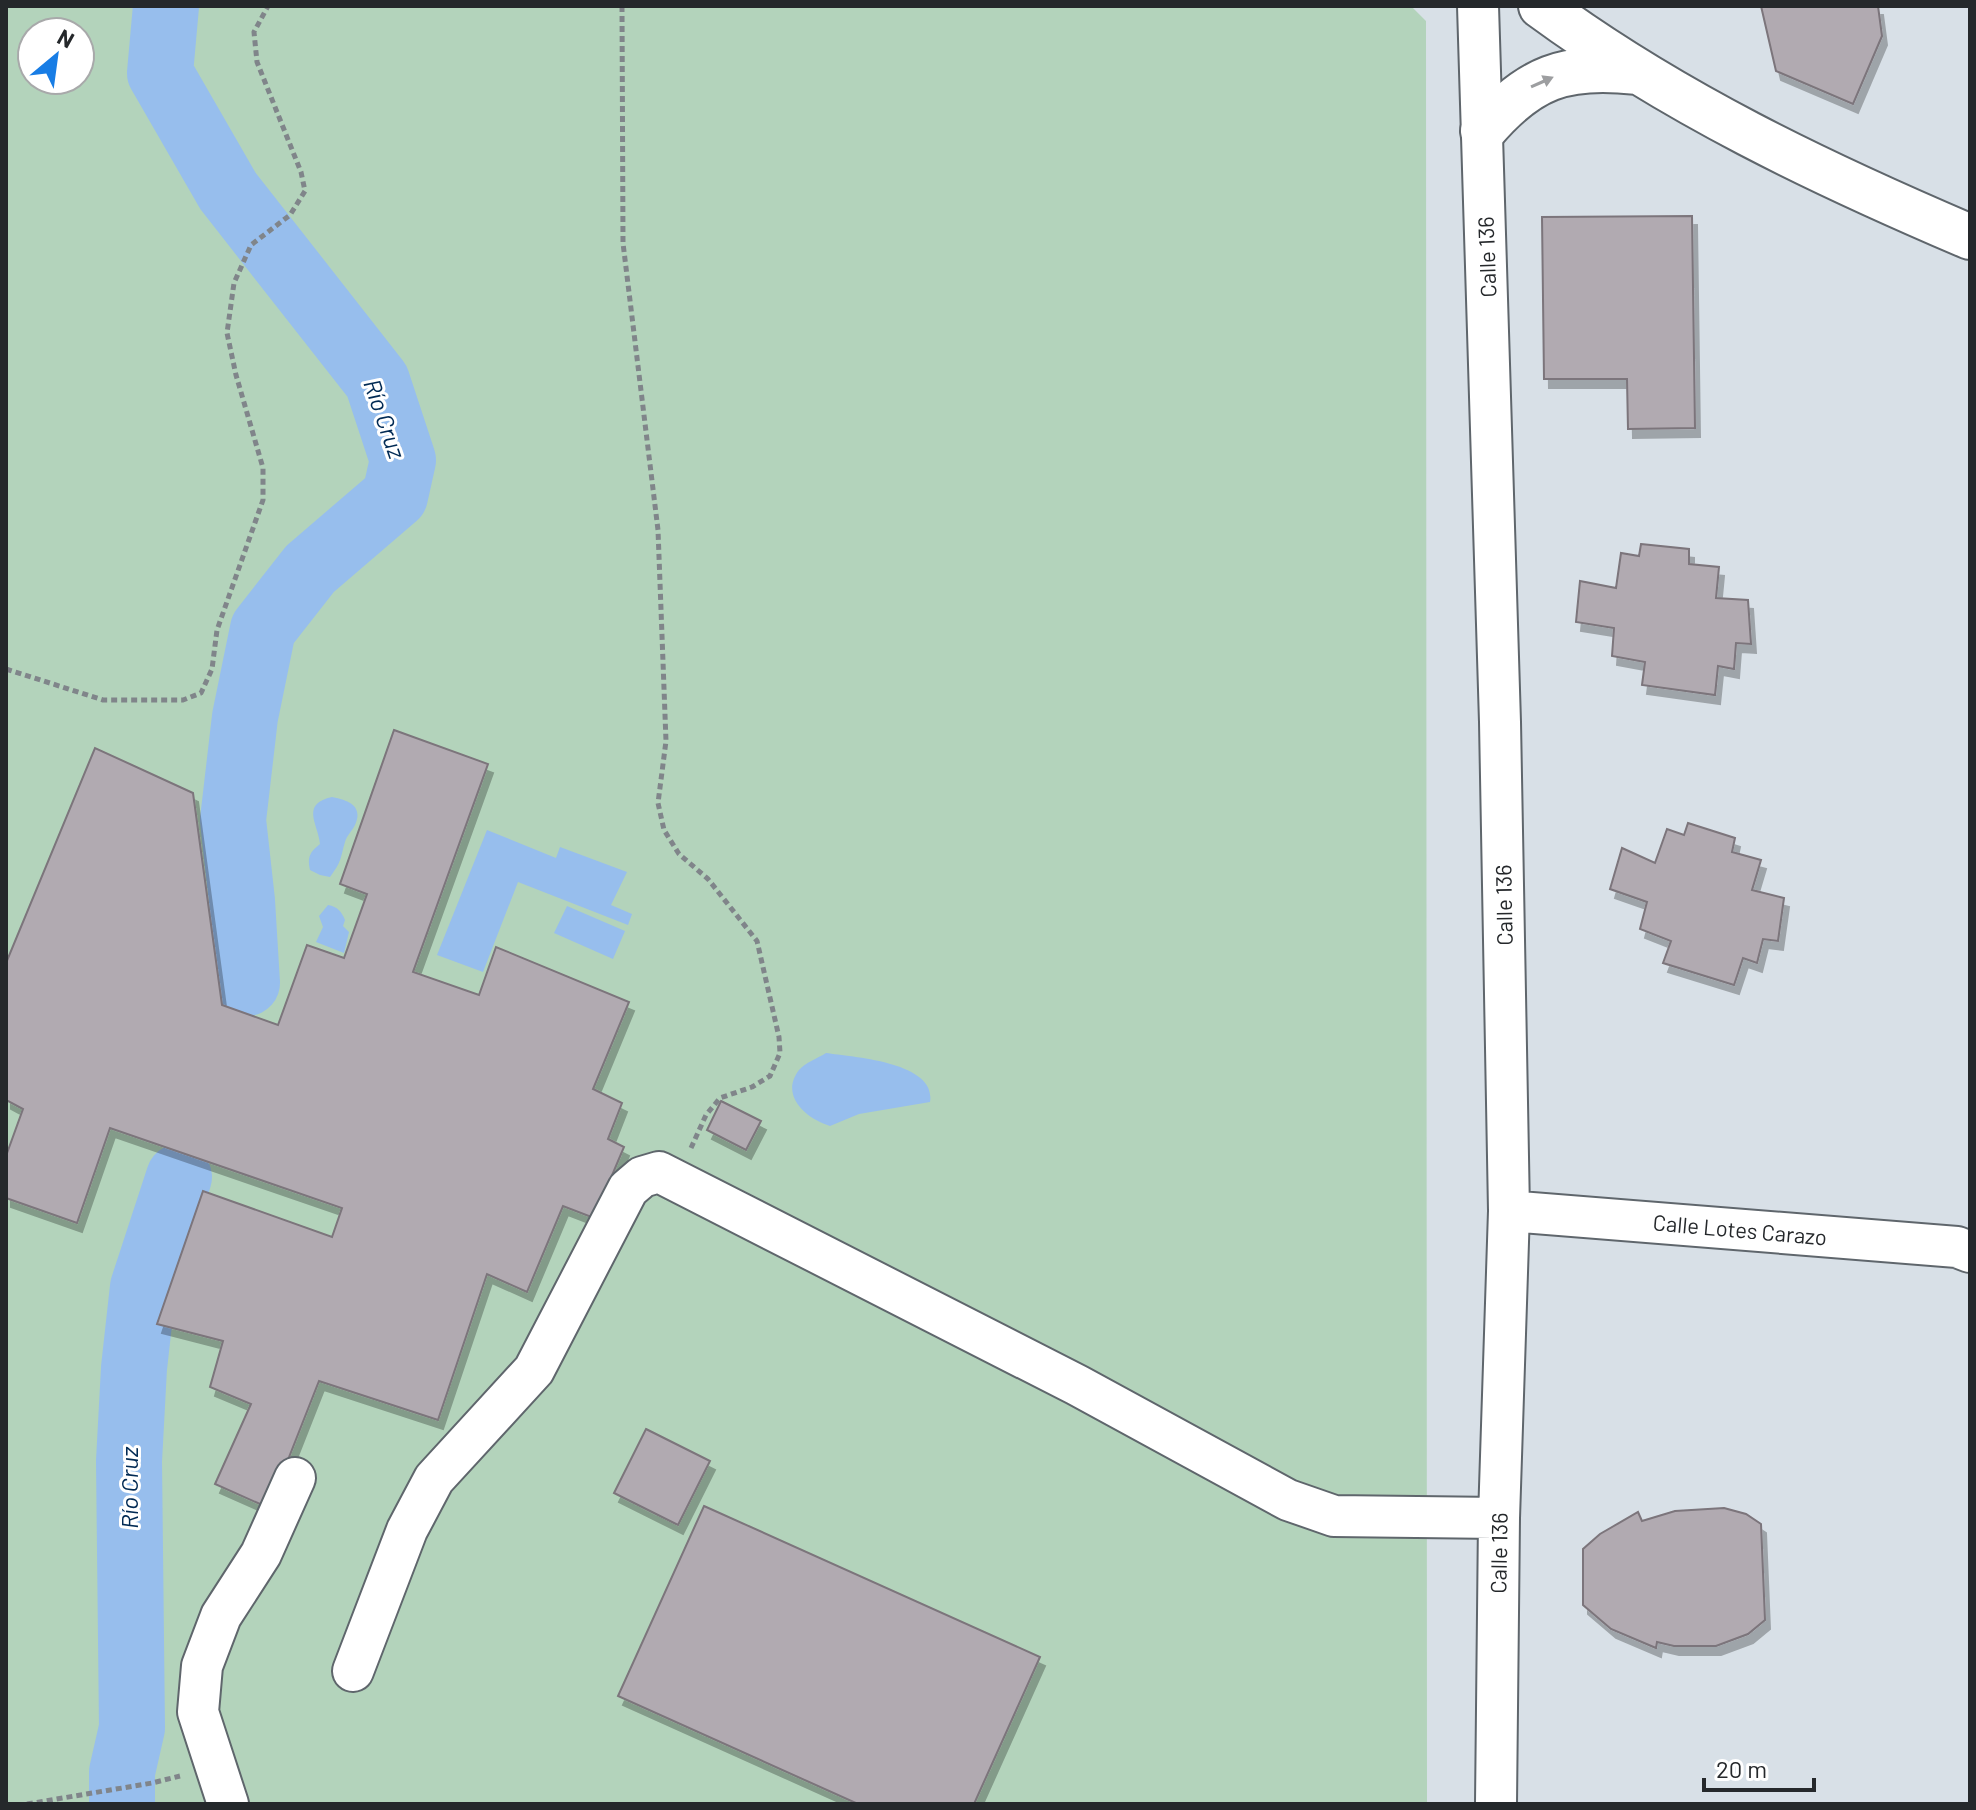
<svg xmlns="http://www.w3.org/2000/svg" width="1976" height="1810" viewBox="0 0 1976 1810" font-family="Barlow,sans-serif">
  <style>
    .green { fill: #b3d3bb; fill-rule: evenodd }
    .water { fill: #97beed }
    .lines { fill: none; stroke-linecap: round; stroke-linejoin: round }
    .river { stroke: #97beed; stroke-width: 66 }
    .building { fill: #b1aab1; stroke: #7c757b; stroke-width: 2; filter: url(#shadow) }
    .minor-casing { stroke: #5f666c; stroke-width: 44 }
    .major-casing { stroke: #5f666c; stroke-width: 48 }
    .path { stroke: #80858a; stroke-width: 5; stroke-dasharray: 6 4; stroke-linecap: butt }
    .minor { stroke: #fff; stroke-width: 40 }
    .major { stroke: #fff; stroke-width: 44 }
    .oneway { fill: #9d9ea0 }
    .labels { text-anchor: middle; stroke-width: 6; stroke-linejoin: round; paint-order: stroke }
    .street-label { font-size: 22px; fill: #25282b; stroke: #fff }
    .water-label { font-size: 24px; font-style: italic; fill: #012a54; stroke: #fff }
  </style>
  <defs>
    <filter id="shadow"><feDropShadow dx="5" dy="9" stdDeviation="0" flood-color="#0004"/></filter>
  </defs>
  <rect width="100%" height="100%" fill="#d8e0e7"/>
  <!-- green -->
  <path class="green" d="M6,6h1405l15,15 1,1783h-1421zM32,32h48v48h-48z"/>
  <!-- water -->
  <path class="water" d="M332,797c15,3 32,8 23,28 -3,6 -8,10 -10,17 -5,17 -3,19 -15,35l-10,-2 -10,-5c-3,-13 0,-18 10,-26 -2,-20 -20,-40 12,-47z
    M487,830l69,28 4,-11 67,25 -16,33 21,9 -4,11 -110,-43 -35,90 -46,-17z
    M328,905c10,2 13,6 17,15l-2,6 6,6 -5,21 -28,-11 7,-15 -4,-11z
    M567,906l58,25 -12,28 -59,-26z
    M826,1053c27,4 111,9 104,49l-71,12 -29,12c-23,-7 -51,-30 -31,-56 6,-7 19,-12 27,-17z"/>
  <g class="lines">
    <!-- river -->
    <path class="river" d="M166,6l-6,67 68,118 149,190 26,79 -8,36 -85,73 -47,60 -18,88 -12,103 9,81 5,82
      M122,1804v-32l10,-44 -3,-267 5,-93 9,-81 36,-110"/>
  </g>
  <!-- building -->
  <path class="building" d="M1761,6h117l4,30 -29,68 -77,-33z
    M1692,216l3,212 -67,1 -1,-50h-83l-2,-162z
    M1641,544l48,5v15l30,3 -3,31 32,2 3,44 -15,-1 -2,26 -16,-3 -3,29 -73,-10 3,-23 -33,-6 2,-28 -38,-6 4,-41 36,7 5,-35 18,3z
    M394,730l94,34 -75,208 66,23 17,-48 133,55 -36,87 29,14 -14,36 16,8 -30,71 -31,-12 -36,86 -40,-18 -49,146 -119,-39 -50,127 -54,-24 36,-80 -41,-17 13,-46 -66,-17 46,-133 129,46 10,-29 -232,-80 -33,95 -71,-25v-42l17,-47 -17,-9v-137l89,-215 98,45 29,212 56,20 29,-80 37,13 23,-64 -27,-10z
    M1688,823l47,15 -3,14 29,8 -9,30 32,8 -6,43 -15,-2 -6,24 -14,-5 -9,27 -71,-22 8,-22 -31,-12 7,-27 -37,-13 12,-41 33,15 12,-34 17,6z
    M721,1101l40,20 -15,29 -39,-20z
    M646,1429l64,32 -32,64 -64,-32z
    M704,1506l336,151 -66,147h-116l-240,-108z
    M1724,1508l22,6 15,10 4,96 -17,14 -32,12h-42l-17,-4 -1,6 -45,-19 -28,-24v-56l17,-15 38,-22 4,9 33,-10z"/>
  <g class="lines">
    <defs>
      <path id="minor" d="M1478,6l22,716 9,489 -10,307 -3,286
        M1509,1211l448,36 13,5
        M353,1671l54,-141 27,-51 100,-109 94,-181 14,-12 17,-5 418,213 211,115 46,16 165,2
        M228,1804l-30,-92 4,-46 19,-50 40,-62 34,-76"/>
      <path id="major" d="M1541,6c132,97 279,167 429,231
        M1483,131c46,-54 82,-67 153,-59"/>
    </defs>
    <!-- minor casing -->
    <use href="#minor" class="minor-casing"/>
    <!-- major casing -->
    <use href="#major" class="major-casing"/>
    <!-- path -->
    <path class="path" d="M622,6l1,237 35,287 8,211 -8,62 6,27 15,24 29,25 49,62 22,96 1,16 -10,23 -18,11 -32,11 -14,17 -15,33
      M6,669l97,31h80l18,-7 11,-24 5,-39 46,-130v-32l-27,-93 -9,-42 7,-50 17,-38 39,-30 15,-24 -4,-19 -44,-110 -3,-30 14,-26
      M27,1804l125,-21 28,-7"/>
    <!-- minor -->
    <use href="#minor" class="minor"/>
    <!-- major -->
    <use href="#major" class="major"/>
  </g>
  <!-- one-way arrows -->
  <defs><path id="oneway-solid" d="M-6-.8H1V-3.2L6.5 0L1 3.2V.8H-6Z" transform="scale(2)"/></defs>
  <use class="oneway" href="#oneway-solid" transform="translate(1542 82) rotate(-24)"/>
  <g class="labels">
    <!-- street labels -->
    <g class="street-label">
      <text transform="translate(1487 257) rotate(-92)" y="8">Calle 136</text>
      <text transform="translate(1504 905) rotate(-91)" y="8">Calle 136</text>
      <text transform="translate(1740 1230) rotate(5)" y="8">Calle Lotes Carazo</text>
      <text transform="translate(1499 1553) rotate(-89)" y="8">Calle 136</text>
    </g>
    <!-- water labels -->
    <g class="water-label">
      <text transform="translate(384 419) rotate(71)" y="8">Río Cruz</text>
      <text transform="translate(130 1488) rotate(-90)" y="8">Río Cruz</text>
    </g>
  </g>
  <!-- border -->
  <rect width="1976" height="1810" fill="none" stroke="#25282b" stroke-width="16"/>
  <!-- north arrow -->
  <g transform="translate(56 56) rotate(29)"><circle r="38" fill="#ffffff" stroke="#a8a9aa" stroke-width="2"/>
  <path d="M0-6L14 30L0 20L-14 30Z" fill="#187de5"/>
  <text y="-12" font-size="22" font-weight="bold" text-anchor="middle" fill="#25282b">N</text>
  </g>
  <!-- scale -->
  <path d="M1704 1778v12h110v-12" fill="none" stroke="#25282b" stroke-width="4"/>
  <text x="1716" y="1778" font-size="24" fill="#25282b" stroke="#ffffff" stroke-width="6" paint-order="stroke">20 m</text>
</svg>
